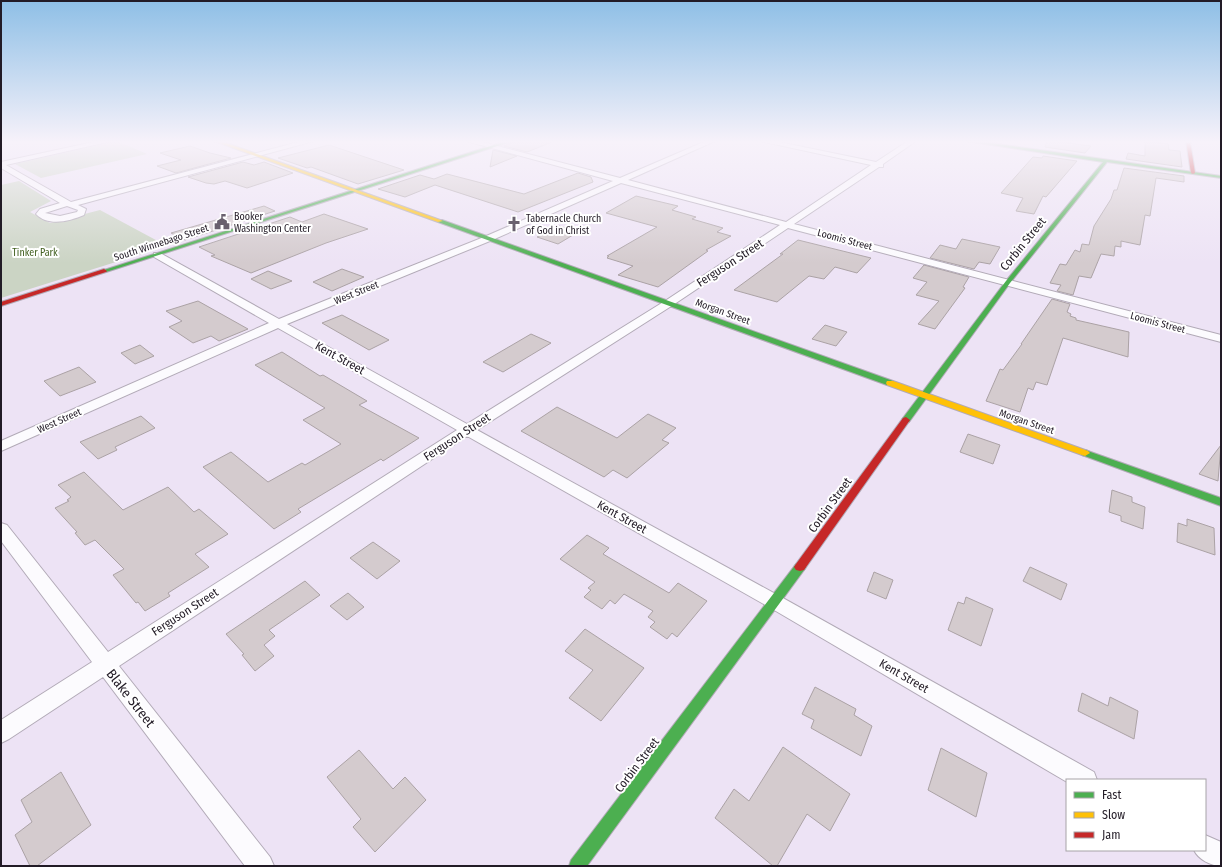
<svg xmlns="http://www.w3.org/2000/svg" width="1222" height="867" viewBox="0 0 1222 867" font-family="'Fira Sans Condensed',sans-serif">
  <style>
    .green { fill: #cbd4c4 }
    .building { fill: #d4cbce; stroke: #aba2a5 }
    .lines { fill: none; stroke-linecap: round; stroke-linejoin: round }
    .street-casing { stroke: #b2aab7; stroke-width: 2 }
    .fast-casing { stroke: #b2aab7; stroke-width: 2 }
    .slow-casing { stroke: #b2aab7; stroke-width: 2 }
    .jam-casing { stroke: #b2aab7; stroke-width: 2 }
    .street { fill: #fcfbfe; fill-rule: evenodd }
    .fast { fill: #4caf50; fill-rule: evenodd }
    .slow { fill: #ffc107; fill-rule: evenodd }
    .jam { fill: #c62828; fill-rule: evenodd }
    .labels { text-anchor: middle; stroke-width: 4; stroke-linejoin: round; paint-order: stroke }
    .far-poi-label { font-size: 10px; fill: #221b26; stroke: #fff; text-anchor: start }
    .far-street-label { font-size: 10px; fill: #221b26; stroke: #fff }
    .far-park-label { font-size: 10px; fill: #415f1f; stroke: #fff }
    .street-label { font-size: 12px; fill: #221b26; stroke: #fff }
    .near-street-label { font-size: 14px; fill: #221b26; stroke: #fff }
  </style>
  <rect width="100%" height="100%" fill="#ede3f5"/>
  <!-- green -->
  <path class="green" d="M117,141l30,13 -106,24 -26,-14z
    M19,181l32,20 -21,11 20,11 50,-13 67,36 -166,52v-113z"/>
  <!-- building -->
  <path class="building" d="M516,141h36v1l-25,10 -23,-6z
    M1047,141h7l37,5 -6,7 -40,-6z
    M1145,141l23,3 1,6 11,1 2,16 -56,-8 2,-6 17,3z
    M329,145l75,25 -46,14 -47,-17 -4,1 -29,-10z
    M190,146l20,7 21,5 -55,15 -19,-7 24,-6 -21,-7z
    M493,150l24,6 -27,11z
    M1043,156l34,5 -31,36 -3,-1 -9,18 -18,-3 7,-13 -22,-5 32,-36 9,1z
    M243,162l11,3 10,-3 29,11 -46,15 -22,-7 -11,3 -8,-1 -18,-6z
    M1124,168l60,8v6l-28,-4 -6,38 -5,-1 -5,30 -19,-4v6l-6,-1 -1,10 -13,-2 -10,24 -12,-2 -6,19 -16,-4 4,-6 -11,-2 10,-19 6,1 9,-15 5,2 2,-8 7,1 5,-19 17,-27 3,-9h3z
    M578,173l13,4 2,5 -75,30 -83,-27 -30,12 -27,-8 42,-14 14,4 13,-5 77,20z
    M636,196l42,10 -6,4 24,7 -4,2 31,9 -6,4 14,4 -25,14 2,1 -50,36 -40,-12 15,-9 -26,-8 2,-2h-2l50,-29 -51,-14z
    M264,206l11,5 -90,29 -14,-7z
    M324,214l44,15 -42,14 -75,30 -40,-17 4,-1 -16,-8 91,-30 12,5z
    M559,226l19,6 -20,12 -21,-7z
    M962,239l38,8 -10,17 -11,-2 -5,7 -44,-11 10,-13 16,4z
    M798,240l73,18 -14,15 -22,-6 -11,12 -15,-3 -32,26 -43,-12 49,-36h-3z
    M924,265l45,12 -6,10 2,1 -30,41 -17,-5 21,-23 -23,-6 11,-13 -14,-4z
    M342,269l22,8 -32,14 -19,-9z
    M268,271l24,10 -21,8 -20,-10z
    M1052,299l18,5 -3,8 4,2 -1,2 6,2v2l53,12 -1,25 -65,-19 -16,47 -11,-3 -3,8 -5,-2 -8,24 -34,-11 14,-32 3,1 19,-26h-1z
    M198,301l50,28 -29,12 -8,-5 -18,7 -24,-16 13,-6 -16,-10z
    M342,315l47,25 -20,10 -47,-27z
    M825,325l22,7 -11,14 -24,-7z
    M531,334l20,9 -48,29 -20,-10z
    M140,345l14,11 -19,8 -14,-11z
    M282,352l38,24 3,-1 44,26 -8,4 60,33 -36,23 -2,-2 -83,50 3,3 -27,17 -71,-62 28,-15 37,30 34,-19 3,2 36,-21 -38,-24 22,-12 -70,-43z
    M79,367l17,15 -36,14 -16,-15z
    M557,407l60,31 31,-24 28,14 -14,12 7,3 -42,35 -14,-8 -9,7 -83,-46z
    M141,416l14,12 -40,19 2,3 -19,9 -18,-17z
    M968,434l32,11 -7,19 -33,-12z
    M1221,445l-3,36 -19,-7z
    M84,472l39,38 45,-23 26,25 5,-3 29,25 -33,20 14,13 -41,26 2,3 -25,15 -7,-9 -2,1 -23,-28 11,-6 -29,-29 -10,5 -10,-12 2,-1 -22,-24 14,-7 -2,-1 4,-3 -13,-12z
    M1112,490l20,7v5l13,5 -2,22 -22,-8v-5l-12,-4z
    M1187,519l27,9 1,27 -38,-13 1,-19 9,3z
    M587,535l22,13 -6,6 66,39 9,-10 29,18 -30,36 -5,-4 -5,6 -17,-12 5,-5 -7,-5 5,-6 -29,-17 -9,10 -5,-4 -8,9 -18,-12 7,-7 -3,-2 7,-6 -35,-23z
    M373,542l27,19 -23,18 -27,-21z
    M1030,567l37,17 -6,16 -38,-19z
    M874,572l19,8 -7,19 -19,-8z
    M305,581l15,14 -51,35 6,6 -11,9 10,11 -19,15 -13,-16 2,-1 -18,-20z
    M348,593l16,14 -17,13 -17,-14z
    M966,597l27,12 -12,37 -33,-16 10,-28 6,2z
    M585,629l59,39 -43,53 -32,-23 24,-28 -28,-19z
    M815,687l41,22 -2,6 18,11 -11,30 -50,-28 3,-8 -12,-6z
    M1082,693l26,13 2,-9 28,14 -4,28 -56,-28z
    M783,747l67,47 -20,37 -23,-17 -30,52h-4l-58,-48 19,-29 15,12z
    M941,748l46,25 -11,44 -48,-27z
    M359,750l34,39 12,-12 21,23 -51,52 -22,-25 8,-8 -34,-42z
    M61,772l30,53 -54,41h-7l-15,-31 17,-13 -11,-22z"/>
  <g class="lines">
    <defs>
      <path id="street" d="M98,141h14l-106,24 65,37 231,-61h12l-236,64 8,4 -2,6c-14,6 -36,12 -48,-1l4,-5 20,-6 -59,-35v-6zM67,206l11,4 -1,2 -17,4 -15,-3z
        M466,141h12l142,37 86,-37h9l-87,39 158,42 85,-57 -111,-24h14l102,21 32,-21h8l-33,23v3h-4l-85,57 427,111v7l-433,-114 -115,77 -196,125 304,167 313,175 3,8h-30v2l-298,-175 -302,-171 -348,230 151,191 4,9h-29l-142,-189 -94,62 -8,4v-23l91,-58 -91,-121v-18l6,2 101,127 349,-222 -179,-102 -277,123v-10l268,-118 -115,-66v-4h6l119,66 205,-82 129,-56zM621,183l159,42 -115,76 -198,123 -180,-100 203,-83z
        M1205,835l16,7v24c-10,0 -23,-7 -27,-16h11z"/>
      <path id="fast" d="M506,141h7l-407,131 -5,-1z
        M965,141h13l243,35v2l-114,-16 -97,121 -101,139h-6l-1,-2 1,-2 103,-137 97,-119z
        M438,220h4l451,161 1,2 -4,2h-3l-449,-163z
        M1085,450l136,48v8l-139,-51 -2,-2z
        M800,563l4,1 2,3 -2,3 -217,296h-18l2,-6 225,-296z"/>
      <path id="slow" d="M214,141h7l222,80 -5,1z
        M887,381h6l195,70 2,2 -5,3 -3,-1 -195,-70 -1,-2z"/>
      <path id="jam" d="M1186,141h4l5,32 -2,1 -2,-1z
        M104,269l3,2 -1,1 -105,34v-4z
        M906,417l4,3 -106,150 -4,1 -4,-1 -2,-3 2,-3 107,-146z"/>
    </defs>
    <!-- street casing -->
    <use href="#street" class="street-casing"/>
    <!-- fast casing -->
    <use href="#fast" class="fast-casing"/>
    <!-- slow casing -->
    <use href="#slow" class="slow-casing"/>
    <!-- jam casing -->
    <use href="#jam" class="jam-casing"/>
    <!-- street -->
    <use href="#street" class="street"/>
    <!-- fast -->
    <use href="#fast" class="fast"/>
    <!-- slow -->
    <use href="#slow" class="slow"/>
    <!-- jam -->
    <use href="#jam" class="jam"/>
  </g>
  <!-- sky -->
  <linearGradient id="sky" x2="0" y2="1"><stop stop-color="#8ebfe6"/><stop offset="0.54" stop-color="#f7f2fa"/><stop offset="1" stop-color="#f7f2fa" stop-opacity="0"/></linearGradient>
  <rect width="1222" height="263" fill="url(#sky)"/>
  <!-- icons -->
  <defs>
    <symbol id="civic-bare" viewBox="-9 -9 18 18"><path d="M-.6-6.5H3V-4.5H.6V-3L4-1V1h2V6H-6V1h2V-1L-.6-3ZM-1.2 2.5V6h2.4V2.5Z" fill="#69616e" stroke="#fff" stroke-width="2.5" paint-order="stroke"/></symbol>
    <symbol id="church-bare" viewBox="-9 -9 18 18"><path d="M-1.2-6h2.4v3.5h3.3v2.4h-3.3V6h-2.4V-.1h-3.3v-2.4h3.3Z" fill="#69616e" stroke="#fff" stroke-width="2.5" paint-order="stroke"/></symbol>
  </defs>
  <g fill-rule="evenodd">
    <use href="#civic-bare" x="211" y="211" width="22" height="22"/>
    <use href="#church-bare" x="503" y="213" width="22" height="22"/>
  </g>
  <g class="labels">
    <!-- far-poi labels -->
    <g class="far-poi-label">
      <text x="234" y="220">Booker<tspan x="234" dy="12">Washington Center</tspan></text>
      <text x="526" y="222">Tabernacle Church<tspan x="526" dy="12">of God in Christ</tspan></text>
    </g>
    <!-- far-street labels -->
    <g class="far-street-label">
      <text transform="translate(845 239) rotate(15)" y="4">Loomis Street</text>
      <text transform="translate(161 242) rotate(-18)" y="4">South Winnebago Street</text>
      <text transform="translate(356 292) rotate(-22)" y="4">West Street</text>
      <text transform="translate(723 311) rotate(20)" y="4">Morgan Street</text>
      <text transform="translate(1158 322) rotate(15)" y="4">Loomis Street</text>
      <text transform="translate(59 420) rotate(-24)" y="4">West Street</text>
      <text transform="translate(1027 421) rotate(19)" y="4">Morgan Street</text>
    </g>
    <!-- far-park labels -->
    <g class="far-park-label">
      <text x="35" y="256">Tinker Park</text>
    </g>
    <!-- street labels -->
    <g class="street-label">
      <text transform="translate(1023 244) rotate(-51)" y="4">Corbin Street</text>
      <text transform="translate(730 263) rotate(-33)" y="4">Ferguson Street</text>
      <text transform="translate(340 358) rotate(29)" y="4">Kent Street</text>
      <text transform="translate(457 437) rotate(-33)" y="4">Ferguson Street</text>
      <text transform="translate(830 505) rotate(-54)" y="4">Corbin Street</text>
      <text transform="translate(622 517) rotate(29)" y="4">Kent Street</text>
      <text transform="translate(185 612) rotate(-33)" y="4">Ferguson Street</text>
      <text transform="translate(904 676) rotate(30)" y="4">Kent Street</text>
      <text transform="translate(637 765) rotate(-53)" y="4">Corbin Street</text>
    </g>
    <!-- near-street labels -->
    <g class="near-street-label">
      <text transform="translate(131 698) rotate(52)" y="5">Blake Street</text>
    </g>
  </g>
  <!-- border -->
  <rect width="1222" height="867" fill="none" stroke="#221b26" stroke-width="4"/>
  <!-- legend -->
  <rect x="1066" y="779" width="140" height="72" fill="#ffffff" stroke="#a7a4a8"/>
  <rect x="1074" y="792" width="20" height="6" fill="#4caf50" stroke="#a7a4a8"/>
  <text x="1102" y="799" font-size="12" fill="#221b26">Fast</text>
  <rect x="1074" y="812" width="20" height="6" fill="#ffc107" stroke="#a7a4a8"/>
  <text x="1102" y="819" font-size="12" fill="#221b26">Slow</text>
  <rect x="1074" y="832" width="20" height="6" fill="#c62828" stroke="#a7a4a8"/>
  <text x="1102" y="839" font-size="12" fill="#221b26">Jam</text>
</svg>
